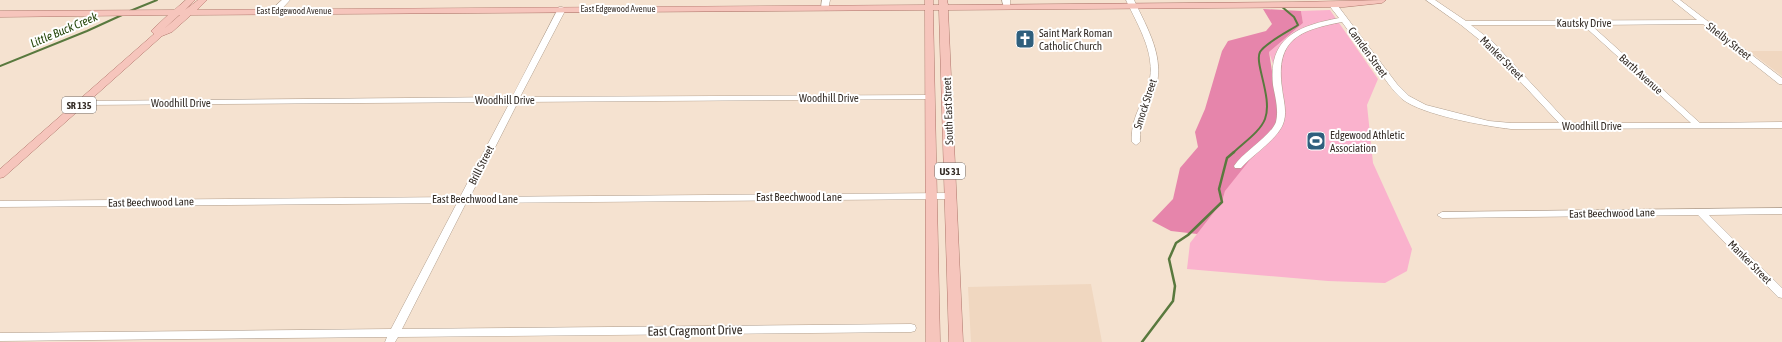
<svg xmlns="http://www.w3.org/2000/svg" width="1782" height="342" viewBox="0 0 1782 342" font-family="'Asap Condensed',sans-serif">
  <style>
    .built { fill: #f0d7c0 }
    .green { fill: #fab2cd }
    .forest { fill: #e685ab }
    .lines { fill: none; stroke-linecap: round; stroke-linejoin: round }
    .stream-far1 { stroke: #59793e; stroke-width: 2 }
    .stream { stroke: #59793e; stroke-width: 2.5 }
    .minor-casing { stroke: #b19f8e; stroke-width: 1 }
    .major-casing { stroke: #af766b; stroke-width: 1 }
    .minor { fill: #fff; fill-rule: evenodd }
    .major { fill: #f6c5bc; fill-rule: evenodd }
    .labels { text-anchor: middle; stroke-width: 4; stroke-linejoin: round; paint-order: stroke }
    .far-street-label { font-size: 9px; fill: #352d27; stroke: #fff }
    .shield { fill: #fff; stroke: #726c68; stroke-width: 1 }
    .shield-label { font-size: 10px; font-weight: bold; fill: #352d27 }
    .street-label { font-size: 11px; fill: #352d27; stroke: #fff }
    .poi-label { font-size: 11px; fill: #352d27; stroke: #fff; text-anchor: start }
    .water-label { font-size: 12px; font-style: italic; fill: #27480d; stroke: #fff }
    .near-street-label { font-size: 13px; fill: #352d27; stroke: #fff }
  </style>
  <rect width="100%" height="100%" fill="#f5e2d0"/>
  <!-- built -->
  <path class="built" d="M1749,51h33v25z
    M1091,284l11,58h-131l-3,-55z"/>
  <!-- green -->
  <path class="green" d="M1330,10l48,69 -11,26 6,58 39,86 -5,22 -22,12 -57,-2 -141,-12 3,-26 32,-41 3,-11 51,-118 -7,-21 34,-29 -2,-12z"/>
  <!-- forest -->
  <path class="forest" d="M1263,9l38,2 2,12 -34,29 11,70 -55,69 -3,11 -25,32 -26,-3 -19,-10 21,-22 7,-31 18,-21 -3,-15 10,-23 17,-58 6,-10 38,-10 6,-7z"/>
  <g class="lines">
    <!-- stream-far1 -->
    <path class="stream-far1" d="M130,11l27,-11
      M0,66l87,-35 35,-16
      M1233,153c10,-10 27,-21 32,-34 8,-21 -11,-56 -5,-67 5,-9 29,-21 38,-27l-4,-8 -13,-11"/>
    <!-- stream -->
    <path class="stream" d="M1142,342l31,-41 2,-15 -6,-27 7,-16 12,-8 34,-33 -3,-13 8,-31 7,-6"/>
    <defs>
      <path id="minor" d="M282,0h8l-12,13h-6v-4z
        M822,0h8l-2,10h-3l-4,-2z
        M1002,0h8v8h-6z
        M1126,0h8c13,28 32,58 21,90 -7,17 -16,32 -15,52l-4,3 -4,-3c-2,-20 8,-35 15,-52 12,-32 -8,-62 -21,-90z
        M1426,0h9l31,21 231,-1 -25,-20h8l102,78v6h-3l-76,-60 -112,1 109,98 82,-1v6l-271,1c-26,-3 -89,-14 -109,-30 -10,-9 -17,-20 -25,-31 -12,-15 -24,-31 -35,-46 -42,8 -67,17 -60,66 1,10 5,22 2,33 -4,17 -31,33 -43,47h-6l-1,-2c9,-14 37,-30 42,-44 3,-12 -1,-26 -3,-37 -5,-48 25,-59 66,-67l-11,-14 4,-2h3l62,82 12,12 17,9 63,16 22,2h48l-73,-78 -25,-20zM1471,25h112l108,98h-123l-76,-82z
        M559,7h3l4,2 -46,88 409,-2 4,2 -4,2 -411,3 -48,95 480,-4 5,3 -5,3 -484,4 -64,126 509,-5 4,1 1,3 -1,3 -4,1 -513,5 -3,5h-10l2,-5 -387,4v-8l391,-4 66,-126 -457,4v-6l460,-4 50,-95 -429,3 -4,-2 4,-2 431,-4z
        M1782,208v6l-73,1 73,73v10l-4,-1 -80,-82 -256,3 -5,-3 5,-3z"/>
      <path id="major" d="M186,0h9l-10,10 13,-10h9l-10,10 728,-5v-5h8v5h6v-5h8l1,5 346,-3 92,-2 -4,3 -38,4 -396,3 15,332h-14l-10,-332h-6l7,332h-14l-1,-332 -734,5 -19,17 -10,4 -158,141 -4,1v-9l154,-135 -3,-3 2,-2 15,-14 -168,2v-6l174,-1zM179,15h1l-16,14z"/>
    </defs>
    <!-- minor casing -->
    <use href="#minor" class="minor-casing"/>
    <!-- major casing -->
    <use href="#major" class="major-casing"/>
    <!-- minor -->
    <use href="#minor" class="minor"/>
    <!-- major -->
    <use href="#major" class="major"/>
  </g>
  <!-- icons -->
  <defs>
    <symbol id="church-square" viewBox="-11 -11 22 22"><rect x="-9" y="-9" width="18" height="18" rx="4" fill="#2f5f7d" stroke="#fff"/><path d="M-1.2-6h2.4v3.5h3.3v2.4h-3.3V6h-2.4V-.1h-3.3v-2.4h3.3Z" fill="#fff"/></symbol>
    <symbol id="stadium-square" viewBox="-11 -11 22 22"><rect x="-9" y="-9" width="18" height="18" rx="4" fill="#2f5f7d" stroke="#fff"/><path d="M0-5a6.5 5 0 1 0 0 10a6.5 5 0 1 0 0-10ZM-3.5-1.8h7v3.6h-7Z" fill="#fff"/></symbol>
  </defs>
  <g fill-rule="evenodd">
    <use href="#church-square" x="1014" y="28" width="22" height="22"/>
    <use href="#stadium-square" x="1305" y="130" width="22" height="22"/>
  </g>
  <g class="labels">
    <!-- far-street labels -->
    <g class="far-street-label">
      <text x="618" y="12">East Edgewood Avenue</text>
      <text x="294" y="14">East Edgewood Avenue</text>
    </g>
    <!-- shield labels -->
    <g class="shield">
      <rect x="62" y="97" width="34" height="16" rx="3"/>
      <rect x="935" y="163" width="30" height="16" rx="3"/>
    </g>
    <g class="shield-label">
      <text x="79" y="109">SR 135</text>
      <text x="950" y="175">US 31</text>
    </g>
    <!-- street labels -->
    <g class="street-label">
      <text x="1584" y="27">Kautsky Drive</text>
      <text transform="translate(1729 41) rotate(38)" y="4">Shelby Street</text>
      <text transform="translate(1368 52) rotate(54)" y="4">Camden Street</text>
      <text transform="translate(1502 58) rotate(45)" y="4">Manker Street</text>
      <text transform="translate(1641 74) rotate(42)" y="4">Barth Avenue</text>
      <text x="829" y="102">Woodhill Drive</text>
      <text x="505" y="104">Woodhill Drive</text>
      <text x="181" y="107">Woodhill Drive</text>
      <text transform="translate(1145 104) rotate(-72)" y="4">Smock Street</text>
      <text transform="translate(948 111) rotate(-92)" y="4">South East Street</text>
      <text x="1592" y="130">Woodhill Drive</text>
      <text transform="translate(481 165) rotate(-63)" y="4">Brill Street</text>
      <text x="799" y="201">East Beechwood Lane</text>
      <text x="475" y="203">East Beechwood Lane</text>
      <text transform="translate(151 202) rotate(-1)" y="4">East Beechwood Lane</text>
      <text transform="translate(1612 213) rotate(-1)" y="4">East Beechwood Lane</text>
      <text transform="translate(1750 262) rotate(45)" y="4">Manker Street</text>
    </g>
    <!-- poi labels -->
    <g class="poi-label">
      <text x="1039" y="37">Saint Mark Roman<tspan x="1039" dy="13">Catholic Church</tspan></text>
      <text x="1330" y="139">Edgewood Athletic<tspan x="1330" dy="13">Association</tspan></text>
    </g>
    <!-- water labels -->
    <g class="water-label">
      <text transform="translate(64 30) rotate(-23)" y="4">Little Buck Creek</text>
    </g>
    <!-- near-street labels -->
    <g class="near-street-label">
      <text transform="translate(695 330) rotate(-1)" y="5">East Cragmont Drive</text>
    </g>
  </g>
</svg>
